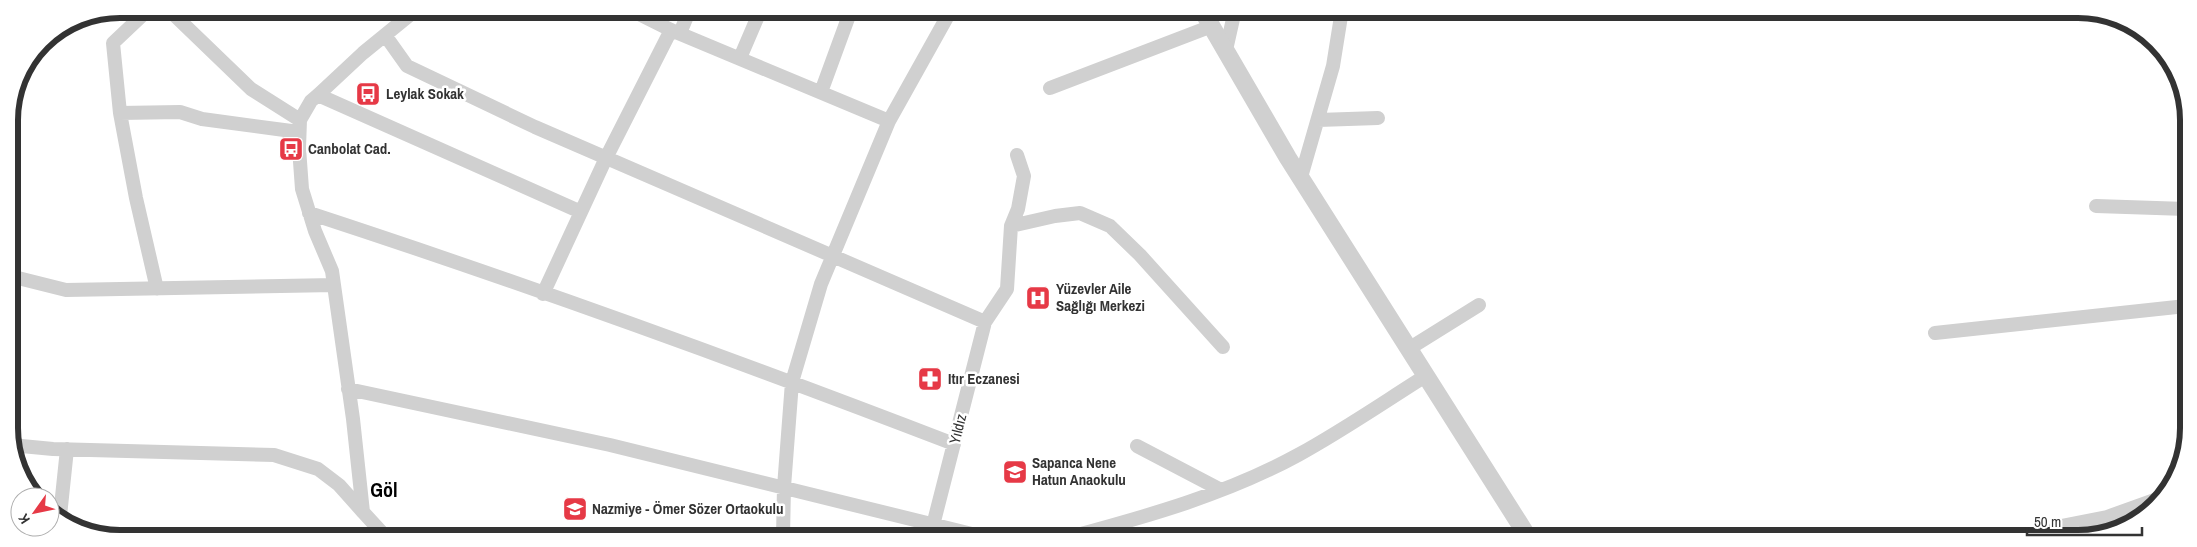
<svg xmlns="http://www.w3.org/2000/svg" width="2197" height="547" viewBox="0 0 2197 547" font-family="'Archivo Narrow',sans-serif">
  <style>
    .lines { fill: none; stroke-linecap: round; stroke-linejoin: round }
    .minor { stroke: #d0d0d0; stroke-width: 14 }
    .tertiary { stroke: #d0d0d0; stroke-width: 18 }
    .labels { text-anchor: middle; stroke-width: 5; stroke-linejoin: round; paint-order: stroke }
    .poi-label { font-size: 15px; font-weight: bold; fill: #333; stroke: #fff; text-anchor: start }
    .street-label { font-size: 15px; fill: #333; stroke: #fff }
    .district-label { font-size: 20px; font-weight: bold; fill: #000; stroke: #fff }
    .rim { fill: none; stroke: #333; stroke-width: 6 }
  </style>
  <rect width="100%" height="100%" fill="#fff"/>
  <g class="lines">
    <!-- minor -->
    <path class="minor" d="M149,9l-36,34 7,70 16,85 21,91
      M168,9l83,80 49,31
      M629,9l42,21 218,91
      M680,33l10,-24
      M385,35l22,31 128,61 450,195
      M1226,50l9,-40
      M740,58l21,-49
      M1050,88l162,-62
      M821,92l30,-82
      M318,95l263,117
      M120,113l60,-1 22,7 97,13
      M1318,120l60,-2
      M1301,177l32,-111 9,-56
      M2096,206l90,3
      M309,213c217,71 432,149 645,231
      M1011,226l44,-10 25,-3 30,13 30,29 83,92
      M10,276l56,14 268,-5
      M543,294l63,-136 65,-128
      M1935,333l251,-27
      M1410,348l69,-43
      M348,389l262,56 374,92
      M11,445l42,4 221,6 44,14 21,16 24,27
      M1137,446l84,44
      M60,516l7,-67
      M2056,527l51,-10 50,-18
      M385,536l-22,-24 -10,-93 -21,-148 -17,-40 -13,-42 -3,-41 1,-28 11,-19 7,-6 45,-42 54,-44
      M783,537l1,-50 8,-105 29,-98 68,-163 62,-111
      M930,537l55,-215 22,-33 4,-63 7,-17 6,-33 -7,-21
      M1070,537c78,-21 157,-43 228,-82 44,-24 86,-53 129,-80"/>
    <!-- tertiary -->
    <path class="tertiary" d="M1202,10l86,148 240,379"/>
  </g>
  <!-- icons -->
  <defs>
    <symbol id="bus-square" viewBox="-11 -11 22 22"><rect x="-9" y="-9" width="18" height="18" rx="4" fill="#e63946" stroke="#fff"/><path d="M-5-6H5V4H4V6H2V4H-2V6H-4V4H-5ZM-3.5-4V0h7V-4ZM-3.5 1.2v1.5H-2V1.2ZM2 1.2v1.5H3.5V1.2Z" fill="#fff"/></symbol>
    <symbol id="hospital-square" viewBox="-11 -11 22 22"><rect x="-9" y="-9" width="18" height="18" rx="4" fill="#e63946" stroke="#fff"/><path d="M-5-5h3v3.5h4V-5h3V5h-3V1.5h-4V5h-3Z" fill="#fff"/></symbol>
    <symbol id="pharmacy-square" viewBox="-11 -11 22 22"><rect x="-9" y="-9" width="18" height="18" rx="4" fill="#e63946" stroke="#fff"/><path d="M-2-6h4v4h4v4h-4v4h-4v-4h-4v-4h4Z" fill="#fff"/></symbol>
    <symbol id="school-square" viewBox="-11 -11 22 22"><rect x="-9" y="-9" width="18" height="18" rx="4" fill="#e63946" stroke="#fff"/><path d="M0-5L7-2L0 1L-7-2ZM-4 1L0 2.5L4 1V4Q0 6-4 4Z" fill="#fff"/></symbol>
  </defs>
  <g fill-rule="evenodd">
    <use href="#bus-square" x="354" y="80" width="28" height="28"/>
    <use href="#bus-square" x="277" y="135" width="28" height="28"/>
    <use href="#hospital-square" x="1024" y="284" width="28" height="28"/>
    <use href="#pharmacy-square" x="916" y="365" width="28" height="28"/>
    <use href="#school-square" x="1001" y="458" width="28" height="28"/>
    <use href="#school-square" x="561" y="495" width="28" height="28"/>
  </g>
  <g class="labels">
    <!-- poi labels -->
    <g class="poi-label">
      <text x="386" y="99">Leylak Sokak</text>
      <text x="308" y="154">Canbolat Cad.</text>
      <text x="1056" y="294">Yüzevler Aile<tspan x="1056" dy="17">Sağlığı Merkezi</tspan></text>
      <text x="948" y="384">Itır Eczanesi</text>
      <text x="1032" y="468">Sapanca Nene<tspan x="1032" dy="17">Hatun Anaokulu</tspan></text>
      <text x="592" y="514">Nazmiye - Ömer Sözer Ortaokulu</text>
    </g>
    <!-- street labels -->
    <g class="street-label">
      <text transform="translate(958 429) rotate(-76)" y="5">Yıldız</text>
    </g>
    <!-- district labels -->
    <g class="district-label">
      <text x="384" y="497">Göl</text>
    </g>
  </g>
  <!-- crop -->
  <path d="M0 0H2197V547H0ZM120 18H2078A102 102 0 0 1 2180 120V428A102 102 0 0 1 2078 530H120A102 102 0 0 1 18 428V120A102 102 0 0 1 120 18Z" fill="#fff" fill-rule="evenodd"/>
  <path class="rim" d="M120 18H2078A102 102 0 0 1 2180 120V428A102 102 0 0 1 2078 530H120A102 102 0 0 1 18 428V120A102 102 0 0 1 120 18Z"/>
  <!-- north arrow -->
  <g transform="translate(35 512) rotate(237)"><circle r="24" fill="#ffffff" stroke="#adadad"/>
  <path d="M0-4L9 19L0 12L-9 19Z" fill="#e63946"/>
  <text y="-8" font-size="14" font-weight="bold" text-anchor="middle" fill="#333333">K</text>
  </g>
  <!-- scale -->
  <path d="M2027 527v8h115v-8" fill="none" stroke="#333333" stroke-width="2.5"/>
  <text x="2034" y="527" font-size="15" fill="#333333" stroke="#ffffff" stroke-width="4" paint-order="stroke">50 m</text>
</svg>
